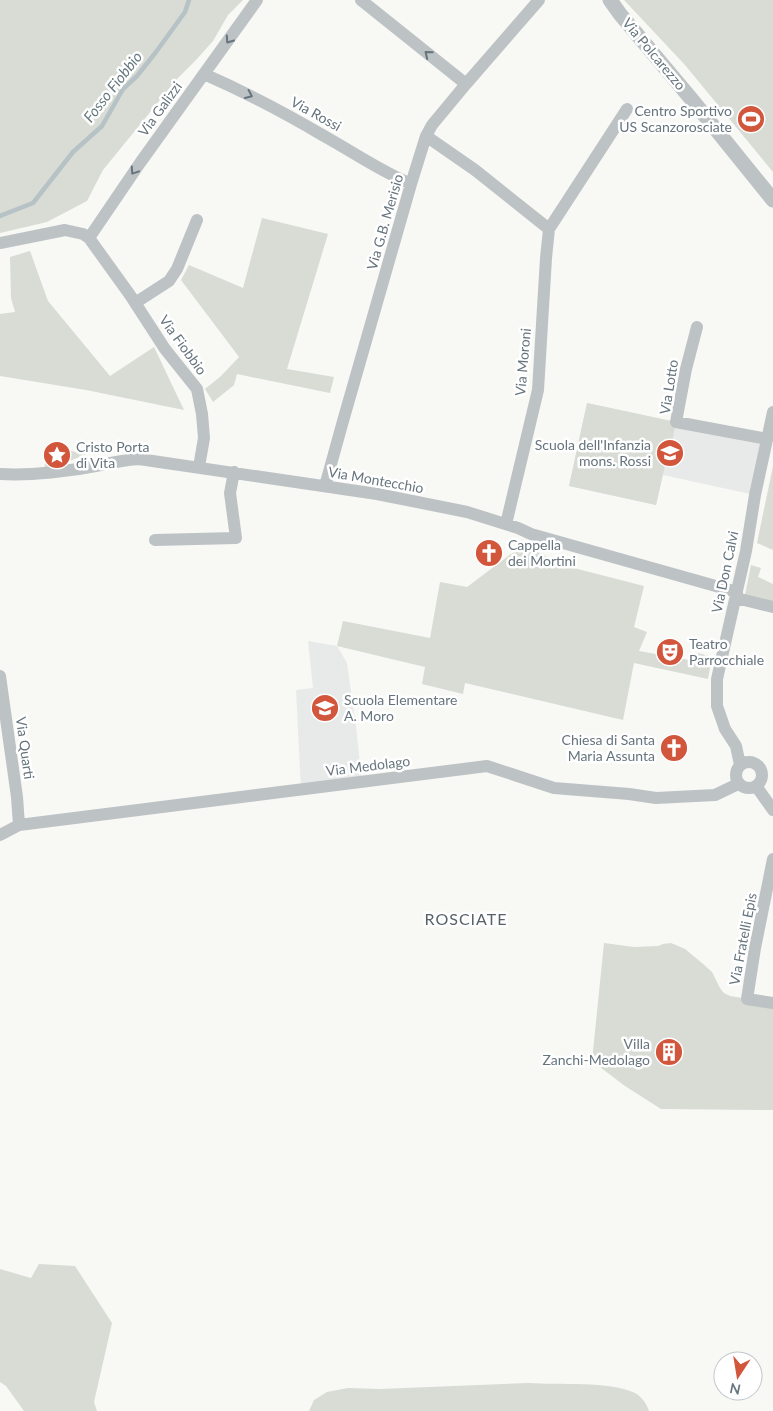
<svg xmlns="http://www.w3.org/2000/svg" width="773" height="1411" viewBox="0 0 773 1411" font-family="Lato,sans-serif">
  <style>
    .built { fill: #e8e9e9 }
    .green { fill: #d8dcd5 }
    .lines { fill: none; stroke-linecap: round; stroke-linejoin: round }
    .stream { stroke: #b6c2c5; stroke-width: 4.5 }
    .minor { stroke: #bdc2c5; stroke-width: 12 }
    .tertiary { stroke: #bdc2c5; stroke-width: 15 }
    .oneway { stroke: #66747d }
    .labels { text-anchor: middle; stroke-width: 5; stroke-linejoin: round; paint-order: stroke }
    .street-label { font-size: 14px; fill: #66747d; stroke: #fff }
    .poi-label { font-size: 14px; fill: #66747d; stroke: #fff; text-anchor: end }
    .water-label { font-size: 15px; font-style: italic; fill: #66797f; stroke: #fff }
    .quarter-label { font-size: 16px; letter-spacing: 1px; fill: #576269; stroke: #fff }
  </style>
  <rect width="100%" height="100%" fill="#f8f8f5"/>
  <!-- built -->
  <path class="built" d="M587,403l89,19 91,17 -12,56 -92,-20 -7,30 -87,-19z
    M308,641l29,5 10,17 9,64 6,54 -61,8 -5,-99 17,-2z"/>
  <!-- green -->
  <path class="green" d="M0,0h243l-15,15 -15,26 -17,19 -18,18 -75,92 -16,31 -40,21 -47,11z
    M624,0h149v172l-88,-107z
    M262,218l66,16 -41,135 47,8 -4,16 -93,-19 -3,11 -21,17 -8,-13 16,-13 18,-19 -58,-77 8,-15 54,23z
    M30,251l18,50 62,75 44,-29 30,63 -98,-20 -86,-14v-62l15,-2 -4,-14 -1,-41z
    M587,403l89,19 -4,20 10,3 -2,10 -12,-3 -12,53 -87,-19z
    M47,446l39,8 -42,18z
    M773,466v84l-16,-7z
    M523,545l43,21 78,20 -10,41 13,5 -8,19 56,10 3,-8 14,4 -4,22 -74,-16 -11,57 -158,-37 -2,11 -41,-10 3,-17 -88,-21 6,-25 87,17 10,-56 27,5z
    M751,565l10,3 -3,9 15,7v17l-28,-6z
    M604,943l30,4 24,-1 5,-2 8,-1 14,6 17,14 10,9 8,16 4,5 6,3 43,7v107l-112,-1 -36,-23 -33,-25z
    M39,1264l36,2 37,57 -18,79 3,9h-73l-18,-25 -6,-4v-113l31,9z
    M529,1383c28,2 82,-2 106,10 6,3 12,11 14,18h-340l5,-11 13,-8 21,-4 32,1z"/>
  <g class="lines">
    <!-- stream -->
    <path class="stream" d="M0,216l33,-13 40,-51 29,-26 21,-37 14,-13 19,-24 29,-40 4,-12"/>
    <!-- minor -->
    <path class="minor" d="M361,0l105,84
      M204,74c41,18 81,39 120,62 29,16 56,35 87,48
      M426,136l49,34 74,59
      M89,238l51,-75 117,-163
      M0,243l65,-13 18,4 6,4 41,57 35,54 32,40 5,25 2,24 -5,29
      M135,303l34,-22 8,-12 20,-49
      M697,327l-11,42 -10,53 91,17
      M0,474c30,2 72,-3 101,-9 13,-3 25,-5 38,-6l238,35 90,18 51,16 13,6 206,58
      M325,486l18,-65 68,-237 15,-48 6,-11 34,-41 73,-84
      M506,524l32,-134 8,-132 3,-29 78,-120
      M155,540l81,-2 -6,-45 4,-21
      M736,598l37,9
      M0,676l17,121 2,28
      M736 775a13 13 0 1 1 26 0a13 13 0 1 1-26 0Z
      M740,765l-4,-19 -11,-17 -8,-23v-27l29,-128 9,-56 18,-83
      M756,786l17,24
      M0,835l19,-10 468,-59 67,22 75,6 27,4 59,-3 23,-11
      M773,859l-18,89 -8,51 26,4"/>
    <!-- tertiary -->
    <path class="tertiary" d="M610,0l10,14 73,87 80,99"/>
  </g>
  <!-- one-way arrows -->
  <defs><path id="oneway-chevron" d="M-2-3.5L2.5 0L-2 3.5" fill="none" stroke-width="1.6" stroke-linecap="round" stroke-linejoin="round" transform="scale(1.25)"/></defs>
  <g class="oneway">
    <use href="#oneway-chevron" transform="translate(229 40) rotate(125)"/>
    <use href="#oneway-chevron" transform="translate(428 54) rotate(-141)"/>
    <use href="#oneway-chevron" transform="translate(249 95) rotate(25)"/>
    <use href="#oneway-chevron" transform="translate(134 171) rotate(124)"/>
  </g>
  <!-- icons -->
  <defs>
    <symbol id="stadium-disc" viewBox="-11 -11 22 22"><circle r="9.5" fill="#d2563b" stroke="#fff"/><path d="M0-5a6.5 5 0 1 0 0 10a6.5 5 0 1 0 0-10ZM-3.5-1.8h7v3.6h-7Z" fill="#fff"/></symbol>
    <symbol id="school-disc" viewBox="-11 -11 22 22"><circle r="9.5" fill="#d2563b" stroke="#fff"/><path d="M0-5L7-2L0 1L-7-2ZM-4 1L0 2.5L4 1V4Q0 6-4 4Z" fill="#fff"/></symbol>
    <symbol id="sight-disc" viewBox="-11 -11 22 22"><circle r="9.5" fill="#d2563b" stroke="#fff"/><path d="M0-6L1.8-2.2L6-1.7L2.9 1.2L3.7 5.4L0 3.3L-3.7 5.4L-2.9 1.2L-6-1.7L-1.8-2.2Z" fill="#fff"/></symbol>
    <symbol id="church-disc" viewBox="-11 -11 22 22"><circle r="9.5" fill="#d2563b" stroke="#fff"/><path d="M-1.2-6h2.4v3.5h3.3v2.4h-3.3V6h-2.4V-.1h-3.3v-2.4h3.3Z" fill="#fff"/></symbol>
    <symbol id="theatre-disc" viewBox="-11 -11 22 22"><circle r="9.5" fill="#d2563b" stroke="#fff"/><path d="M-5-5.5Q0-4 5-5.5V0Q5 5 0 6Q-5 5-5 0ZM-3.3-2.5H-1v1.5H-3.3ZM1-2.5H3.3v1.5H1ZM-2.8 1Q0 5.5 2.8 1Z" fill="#fff"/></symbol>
    <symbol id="building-disc" viewBox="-11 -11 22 22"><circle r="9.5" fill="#d2563b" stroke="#fff"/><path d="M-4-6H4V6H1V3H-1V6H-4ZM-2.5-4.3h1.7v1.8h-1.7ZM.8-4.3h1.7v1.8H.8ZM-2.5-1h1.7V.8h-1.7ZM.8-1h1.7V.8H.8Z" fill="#fff"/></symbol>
  </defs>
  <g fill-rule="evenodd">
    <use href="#stadium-disc" x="735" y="103" width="32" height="32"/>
    <use href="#school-disc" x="654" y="437" width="32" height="32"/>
    <use href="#sight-disc" x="41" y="439" width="32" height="32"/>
    <use href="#church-disc" x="473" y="537" width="32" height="32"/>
    <use href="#theatre-disc" x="654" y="636" width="32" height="32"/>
    <use href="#school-disc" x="309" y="692" width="32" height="32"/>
    <use href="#church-disc" x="658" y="732" width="32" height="32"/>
    <use href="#building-disc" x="653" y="1036" width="32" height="32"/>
  </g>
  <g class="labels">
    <!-- street labels -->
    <g class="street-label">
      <text transform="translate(654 54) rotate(50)" y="5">Via Polcarezzo</text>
      <text transform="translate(160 109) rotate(-54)" y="5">Via Galizzi</text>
      <text transform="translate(316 114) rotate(29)" y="5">Via Rossi</text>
      <text transform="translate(385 222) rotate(-74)" y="5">Via G.B. Merisio</text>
      <text transform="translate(183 345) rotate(54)" y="5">Via Fiobbio</text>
      <text transform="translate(523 362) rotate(-85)" y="5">Via Moroni</text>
      <text transform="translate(669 387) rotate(-81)" y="5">Via Lotto</text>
      <text transform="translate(376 480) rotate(10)" y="5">Via Montecchio</text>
      <text transform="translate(725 572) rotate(-78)" y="5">Via Don Calvi</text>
      <text transform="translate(25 748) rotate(82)" y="5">Via Quarti</text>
      <text transform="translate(368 766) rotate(-7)" y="5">Via Medolago</text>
      <text transform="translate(743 939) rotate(-79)" y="5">Via Fratelli Epis</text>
    </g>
    <!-- poi labels -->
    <g class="poi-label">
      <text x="732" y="116">Centro Sportivo<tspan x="732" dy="16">US Scanzorosciate</tspan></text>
      <text x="651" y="450">Scuola dell'Infanzia<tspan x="651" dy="16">mons. Rossi</tspan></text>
      <text x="76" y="452" text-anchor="start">Cristo Porta<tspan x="76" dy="16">di Vita</tspan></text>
      <text x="508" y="550" text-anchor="start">Cappella<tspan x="508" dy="16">dei Mortini</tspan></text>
      <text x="689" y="649" text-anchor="start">Teatro<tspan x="689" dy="16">Parrocchiale</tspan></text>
      <text x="344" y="705" text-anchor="start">Scuola Elementare<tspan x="344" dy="16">A. Moro</tspan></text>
      <text x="655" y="745">Chiesa di Santa<tspan x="655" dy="16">Maria Assunta</tspan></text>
      <text x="650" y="1049">Villa<tspan x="650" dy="16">Zanchi-Medolago</tspan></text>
    </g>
    <!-- water labels -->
    <g class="water-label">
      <text transform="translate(113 87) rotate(-52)" y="5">Fosso Fiobbio</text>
    </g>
    <!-- quarter labels -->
    <g class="quarter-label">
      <text x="466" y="925">ROSCIATE</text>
    </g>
  </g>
  <!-- north arrow -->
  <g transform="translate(738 1376) rotate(192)"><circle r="24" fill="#ffffff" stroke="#c2c7cb"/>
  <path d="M0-4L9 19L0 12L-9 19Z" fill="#d2563b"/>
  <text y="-8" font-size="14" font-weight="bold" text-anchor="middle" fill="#66747d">N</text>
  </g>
</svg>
